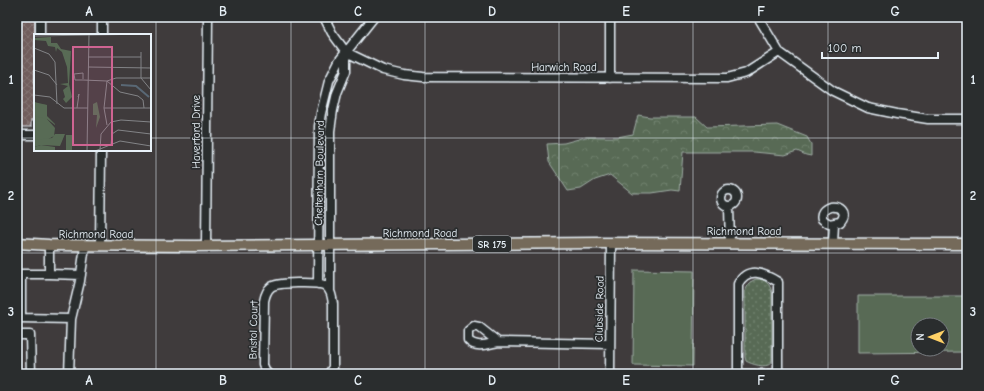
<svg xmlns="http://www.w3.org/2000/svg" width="984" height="391" viewBox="0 0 984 391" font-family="'Comic Neue',sans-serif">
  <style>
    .grass { fill: url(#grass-dots); stroke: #a0aea6 }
    .forest { fill: url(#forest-crowns); stroke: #a0aea6 }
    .garden { fill: #586b55; stroke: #a0aea6; fill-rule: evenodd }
    .building { fill: url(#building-cross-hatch); stroke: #e8f1f8 }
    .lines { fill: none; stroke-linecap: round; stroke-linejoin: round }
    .minor-casing { stroke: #e8f1f8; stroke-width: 11 }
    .major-casing { stroke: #e8f1f8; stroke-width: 13 }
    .minor { stroke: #2a2d2e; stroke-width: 8 }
    .major { stroke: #746a5a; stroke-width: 10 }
    .grid { fill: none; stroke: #e8f1f8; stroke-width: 1; stroke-opacity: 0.55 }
    .labels { text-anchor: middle; stroke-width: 3.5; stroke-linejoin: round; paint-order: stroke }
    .shield { fill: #2a2d2e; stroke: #afb6bb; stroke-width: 1 }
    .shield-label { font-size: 10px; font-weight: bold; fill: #e8f1f8 }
    .street-label { font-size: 11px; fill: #e8f1f8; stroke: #2a2d2e }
    .inset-river { fill: none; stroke: #596875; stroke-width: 2 }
    .inset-road { fill: none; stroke: #838487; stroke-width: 1 }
    .view { fill: #cf6492; fill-opacity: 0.15; stroke: #cf6492; stroke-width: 2 }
    .inset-edge { fill: none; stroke: #e8f1f8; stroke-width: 2 }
    .neatline { fill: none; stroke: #e8f1f8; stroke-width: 1.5 }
    .grid-label { font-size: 13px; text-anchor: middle; font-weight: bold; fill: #e8f1f8 }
  </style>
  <defs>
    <pattern id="grass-dots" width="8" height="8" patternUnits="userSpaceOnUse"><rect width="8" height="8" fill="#586b55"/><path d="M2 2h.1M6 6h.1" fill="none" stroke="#70816e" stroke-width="1.8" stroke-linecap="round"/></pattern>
    <pattern id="forest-crowns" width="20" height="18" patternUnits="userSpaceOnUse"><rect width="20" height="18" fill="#586b55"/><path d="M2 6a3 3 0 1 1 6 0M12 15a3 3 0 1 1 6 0" fill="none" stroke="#70816e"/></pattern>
    <pattern id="building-cross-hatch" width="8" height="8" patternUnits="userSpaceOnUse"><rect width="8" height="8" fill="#705d5b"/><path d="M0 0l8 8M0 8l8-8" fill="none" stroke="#847573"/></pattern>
  </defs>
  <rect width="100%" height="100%" fill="#3f3b3c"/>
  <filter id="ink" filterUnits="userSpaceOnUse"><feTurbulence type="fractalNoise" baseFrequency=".025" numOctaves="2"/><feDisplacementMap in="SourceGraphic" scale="8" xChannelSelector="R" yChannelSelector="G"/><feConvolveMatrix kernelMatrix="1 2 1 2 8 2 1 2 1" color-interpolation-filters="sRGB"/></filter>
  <g filter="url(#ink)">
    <!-- grass -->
    <path class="grass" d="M756,279c10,0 14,5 16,14v63c0,2 0,5 -1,7 -5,6 -20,1 -25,-2l-1,-4v-66l5,-9z"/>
    <!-- forest -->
    <path class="forest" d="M638,115l12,2h46l11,10 70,-2 30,12 4,7v12l-5,-1 -9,-4 -12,4 -31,-3h-71l-3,39 -8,-1 -20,3h-20l-22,-18 -15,5 -14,9 -13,2 -19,-29 -2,-18 17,-1 22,-6h31l16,-3z"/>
    <!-- garden -->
    <path class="garden" d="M634,270l60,1 -1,95 -60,-1z
      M858,296h109v56l-109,1zM918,325h24v24h-24z"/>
    <!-- building -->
    <path class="building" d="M17,17h18l-1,103h-3v7h-14z"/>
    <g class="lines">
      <defs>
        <path id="minor" d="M324,17l8,16 14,19 37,18 21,5 19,2 304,1 19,-5 33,-21
          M758,17l21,35 54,39 35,17 29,6 31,5h39
          M40,35v-18
          M102,35v-18
          M610,78v-61
          M17,135h18
          M721 198a8 8 0 1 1 16 0a8 8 0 1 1-16 0Z
          M729,207l1,36
          M830,207c10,-1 19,5 10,15l-11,2 -7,-5c-2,-6 2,-10 8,-12z
          M833,243l1,-19
          M49,245v29h-28v44l50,1 9,-38 5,-35
          M100,246l1,-96
          M206,246l2,-229
          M49,274l32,1
          M318,284l1,-158 2,-13 8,-32 10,-20 35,-44
          M330,291v-160l3,-21 4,-17 9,-22v-19
          M17,335h13l1,39
          M498,342c-10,2 -22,7 -30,-2v-9l6,-5 5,1 19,15 111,2
          M69,374l2,-55
          M268,374l-2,-2 -3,-7 1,-64c1,-5 3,-11 7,-14 6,-5 46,-5 53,-2 7,4 8,12 9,19v63l-4,7
          M610,374l1,-131
          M737,374h45
          M738,374v-90c10,-18 26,-11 40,-2v91"/>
        <path id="major" d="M17,243l32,2 145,1 402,-3 371,1"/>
      </defs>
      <!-- minor casing -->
      <use href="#minor" class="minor-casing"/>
      <!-- major casing -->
      <use href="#major" class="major-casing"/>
      <!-- minor -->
      <use href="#minor" class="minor"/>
      <!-- major -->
      <use href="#major" class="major"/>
    </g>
  </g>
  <!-- grid -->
  <path class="grid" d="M156,17v357M291,17v357M425,17v357M559,17v357M693,17v357M828,17v357M17,138h18M150,138h817M17,253h950"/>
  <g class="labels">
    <!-- shield labels -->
    <rect class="shield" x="473" y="236" width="38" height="16" rx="3"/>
    <g class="shield-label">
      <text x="492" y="248">SR 175</text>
    </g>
    <!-- street labels -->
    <g class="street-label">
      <text x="564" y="71">Harwich Road</text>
      <text transform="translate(196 132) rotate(-90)" y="4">Haverford Drive</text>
      <text transform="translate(319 173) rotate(-89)" y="4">Cheltenham Boulevard</text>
      <text x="744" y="235">Richmond Road</text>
      <text x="420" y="237">Richmond Road</text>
      <text x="96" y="238">Richmond Road</text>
      <text transform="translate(599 309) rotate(-89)" y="4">Clubside Road</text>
      <text transform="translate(253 330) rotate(-89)" y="4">Bristol Court</text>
    </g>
  </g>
  <!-- overview -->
  <g transform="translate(34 34)">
    <rect width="117" height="117" fill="#3f3b3c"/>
    <path d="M0,68l13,3v14l8,9 -1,8 -20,11z" fill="#586b55"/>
    <path d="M17,3v6h6l4,6 10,2 -2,33 3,13 -6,6 -3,-4 2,-2 -2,-7 5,-4 -8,-2 8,-1 -1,-16 -5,-15 -5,-4 -1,4 -1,-5 -7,-1 -2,-5 -12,-1v-2zM0,67l3,3 10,1v11l8,8v1l-8,-6 -13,-3zM63,68l3,15 -4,11 1,-13h-4v-11zM21,100h10l-5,12 -19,-1 -7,2v-7l18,-2z" fill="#586b55"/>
    <path d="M7,111l14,2v4h-20l-1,-4z" fill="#586b55"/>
    <path d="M32,101h6v15h-6z" fill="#586b55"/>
    <path class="inset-river" d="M87,51l15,1 13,11"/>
    <path class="inset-road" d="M0,2l117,-2M0,14l15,6 6,8 2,42M107,18v26l10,12M54,23h53M54,33l63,1M0,36l15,5 8,10M49,46l24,1 13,11 18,4 5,4 1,8M49,46h-8l-1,-6 9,-1v6M73,47l9,-3h35M73,47l-3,27 3,17M0,61l16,2 14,11h24M43,74l2,-14 -1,3M70,74h47M77,111l1,-11 6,-4 33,4M66,116l1,-16 10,-12 10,-2 30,2M53,117l2,-117M61,117l25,-10 31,5"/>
    <path class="view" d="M39,13h39v98h-39z"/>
    <rect width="117" height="117" class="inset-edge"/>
  </g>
  <!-- margin -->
  <rect width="984" height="391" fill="none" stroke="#2a2d2e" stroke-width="44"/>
  <!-- north arrow -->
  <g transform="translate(930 337) rotate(270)"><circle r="19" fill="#2a2d2e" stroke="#767b7f"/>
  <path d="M0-3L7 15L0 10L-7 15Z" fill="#ffd166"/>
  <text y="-6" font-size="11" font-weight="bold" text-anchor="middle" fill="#e8f1f8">N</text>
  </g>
  <!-- scale -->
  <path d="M822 52v6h116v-6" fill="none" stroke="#e8f1f8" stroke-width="2"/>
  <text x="828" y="52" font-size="12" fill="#e8f1f8" stroke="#2a2d2e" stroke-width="3" paint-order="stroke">100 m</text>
  <rect x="22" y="22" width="940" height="347" class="neatline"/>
  <g class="grid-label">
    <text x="89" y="16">A</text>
    <text x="223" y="16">B</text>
    <text x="358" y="16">C</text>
    <text x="492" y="16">D</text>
    <text x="626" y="16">E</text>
    <text x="761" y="16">F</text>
    <text x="895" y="16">G</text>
    <text x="11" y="84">1</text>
    <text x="973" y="84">1</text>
    <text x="11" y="200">2</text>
    <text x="973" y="200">2</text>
    <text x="11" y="316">3</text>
    <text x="973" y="316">3</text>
    <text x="89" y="385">A</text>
    <text x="223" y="385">B</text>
    <text x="358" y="385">C</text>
    <text x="492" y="385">D</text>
    <text x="626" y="385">E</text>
    <text x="761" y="385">F</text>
    <text x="895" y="385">G</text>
  </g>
</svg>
